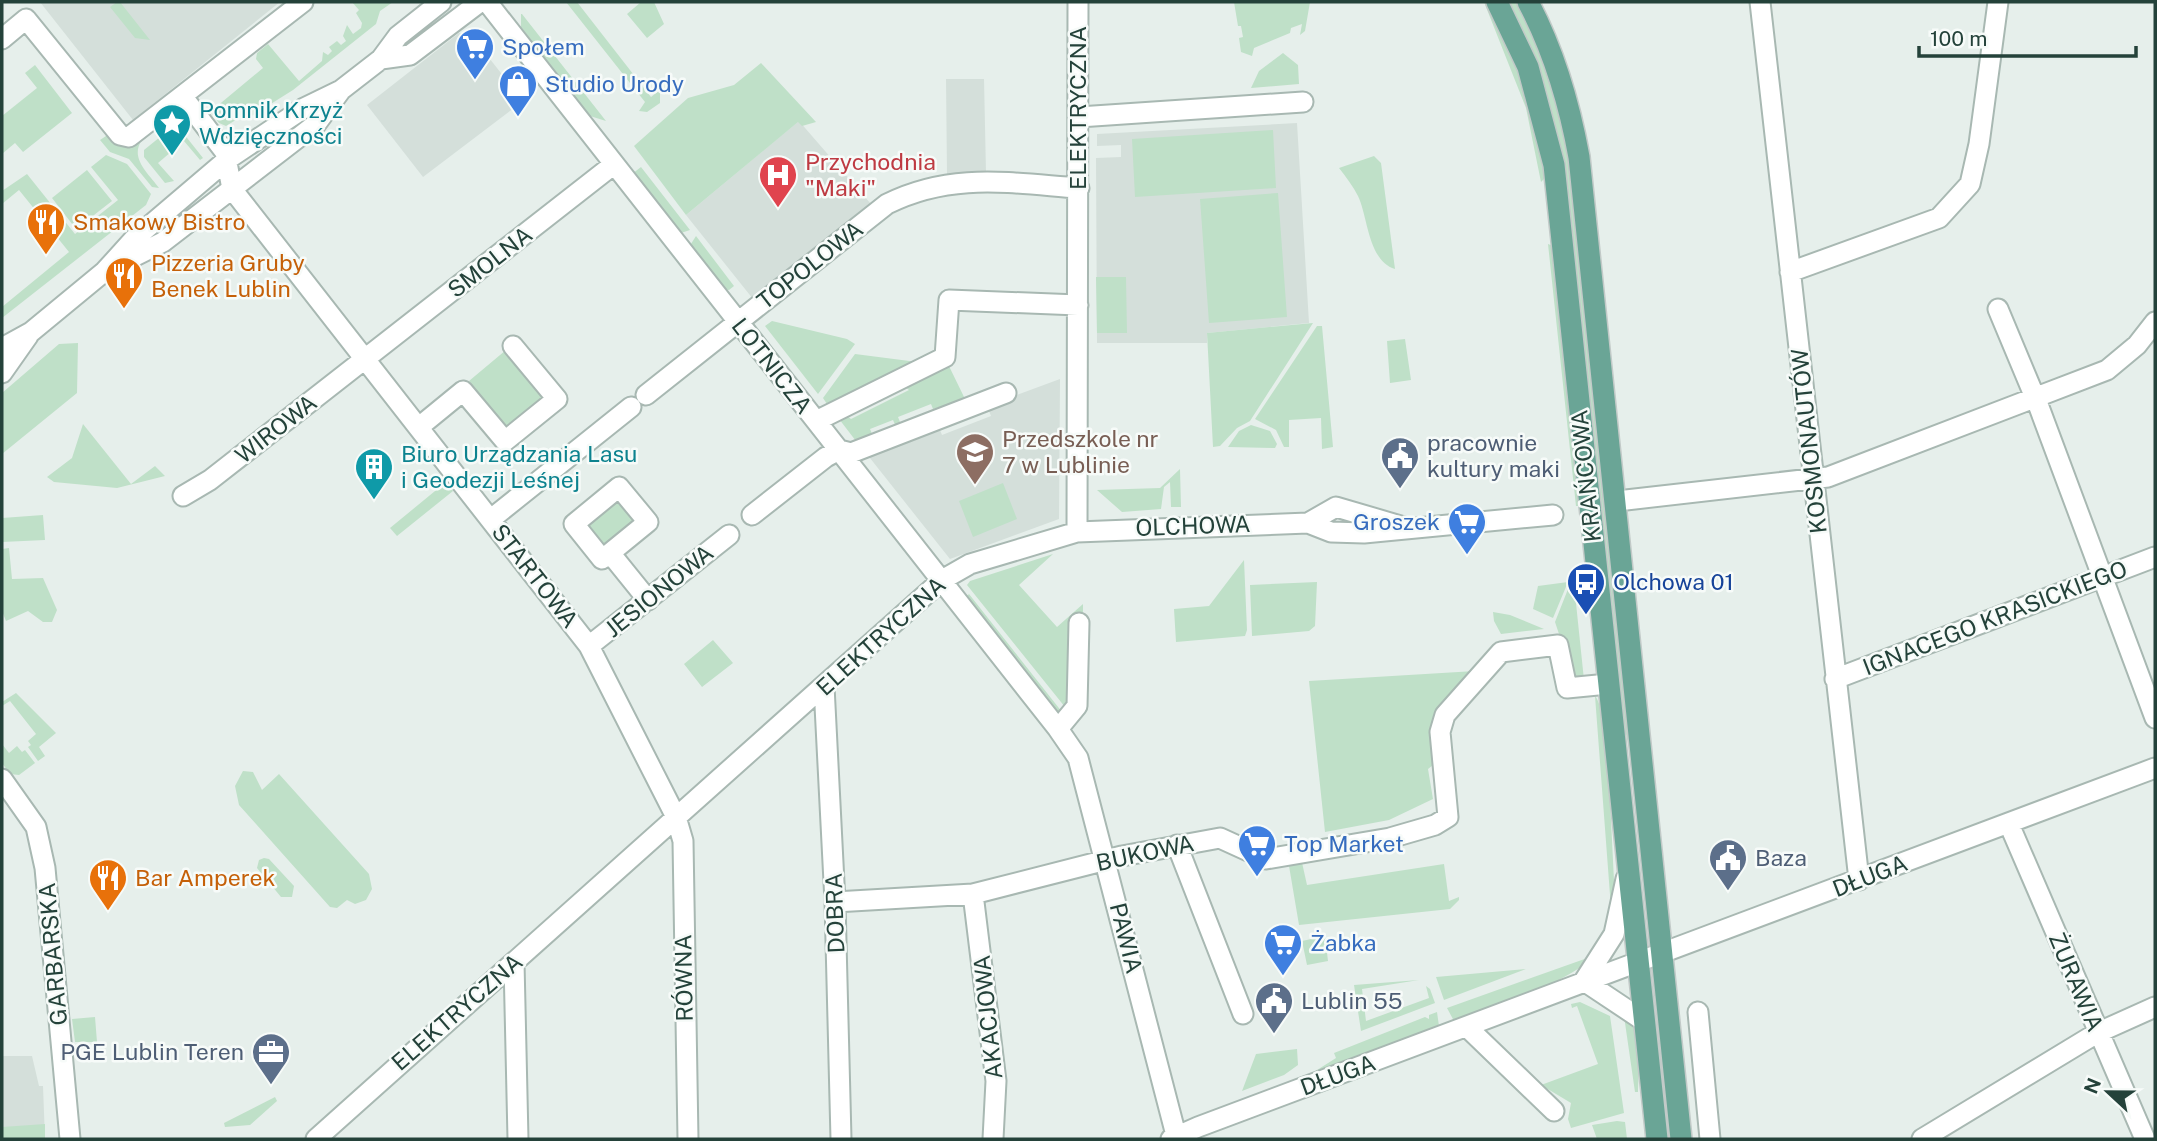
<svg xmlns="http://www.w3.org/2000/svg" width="2157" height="1141" viewBox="0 0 2157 1141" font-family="'Public Sans',sans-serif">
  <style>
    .built { fill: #d4dfda }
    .green { fill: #bfe0c8 }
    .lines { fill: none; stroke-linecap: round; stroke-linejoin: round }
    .minor-casing { stroke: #a8b8b2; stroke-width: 23 }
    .major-casing { stroke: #c2cac8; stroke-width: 24 }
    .minor { stroke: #fff; stroke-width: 19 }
    .major { stroke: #6aa596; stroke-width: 21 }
    .labels { text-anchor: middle; stroke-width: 5; stroke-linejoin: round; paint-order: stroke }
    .shop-label { font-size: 23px; fill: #366cbe; stroke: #f7fbf9; text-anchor: start }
    .street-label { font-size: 23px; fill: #24423a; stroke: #f7fbf9 }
    .culture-label { font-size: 23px; fill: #0d838f; stroke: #f7fbf9; text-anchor: start }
    .health-label { font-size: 23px; fill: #be3a42; stroke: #f7fbf9; text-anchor: start }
    .food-label { font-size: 23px; fill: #c56008; stroke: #f7fbf9; text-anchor: start }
    .education-label { font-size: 23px; fill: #785e54; stroke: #f7fbf9; text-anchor: start }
    .service-label { font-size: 23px; fill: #4e5e75; stroke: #f7fbf9; text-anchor: start }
    .transit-label { font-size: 23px; fill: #164399; stroke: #f7fbf9; text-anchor: start }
  </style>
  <rect width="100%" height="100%" fill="#e6efeb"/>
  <!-- built -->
  <path class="built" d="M40,2h240l-147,118z
    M459,33l12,2 52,66 -100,76 -56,-72z
    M946,79h38l2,94 -39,1z
    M799,121l72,83 -118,95 -67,-84z
    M1297,123l12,200 -102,10v10h-110l-1,-185 25,-1v-12l-24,1v-12z
    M1060,379l-1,140 -109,40 -84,-106 72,-28 4,10 49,-19 -4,-10z
    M2,1056h30l7,30h4l2,53h-43z"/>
  <!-- green -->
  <path class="green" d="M117,2h3l30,38 -15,-2 -25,-31z
    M352,2h41l-13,9 -4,13 -83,66 -46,29 -3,-4 -18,11 -7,-3 -9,-11 53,-44 -7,-9 1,-6 11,-9 31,37 23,-20 1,-9 5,3 4,-4 -3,-4 8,-6 4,4 5,-4 -3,-5 4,-11 6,9 8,-6 1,-5 -6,-10 3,-3z
    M566,2h11l74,95 9,-7v13l-13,9 -8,-1 6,-9z
    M641,2h13l10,22 -17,14 -20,-24z
    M1234,2h76l-5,29 -5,4 2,-11 -11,4 -1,5 -36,15 -2,8 -11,-4 -2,-14 4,-1 -2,-11h-3z
    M1484,2h6c23,56 49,115 55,176l-4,4 -15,-74z
    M1509,2h8c24,43 37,92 50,139l66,607h-4l-9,-42 -89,-655z
    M521,14h1l84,107 -16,-5 -69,-89z
    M1283,53l15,12 1,19 -48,4 8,-17z
    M761,63l55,59 -14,4 -4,-4 -112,93 -52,-69 54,-48 46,-13z
    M35,65l37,48 -49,39 -8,-9 -13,11v-38l35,-28 -12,-15z
    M176,124l27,34 -3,2 -16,-19 -26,22 16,18 -9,2 -21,-26v-7z
    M1273,130l3,58 -141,9 -3,-58z
    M109,134l28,8 5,-2c-13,18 7,34 17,48l-7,-1 -23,-28 -19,-7 -10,-12z
    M106,155l21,9 24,30 -5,11 -144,113v-11l67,-55 -50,-62 -17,14v-13l25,-17 48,60 43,-34 -27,-33z
    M1374,156l7,7 14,106c-27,-8 -27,-52 -37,-73 -5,-10 -12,-19 -19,-28z
    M641,167l49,63 -9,3 -49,-59z
    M87,170l25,31 -36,28 -24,-31z
    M1278,193l9,124 -78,6 -9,-124z
    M696,236l38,50 -5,4 -7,-1 -33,-42z
    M1548,244l5,2 26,260h-3z
    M1096,277h30l1,56h-30z
    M772,321l75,18 8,5 -37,50 -53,-68z
    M1313,323l-63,98 -13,7 -17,18 -7,1 -6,-114z
    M1317,326h5l11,121 -11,2 -1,-31 -32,2v27h-5l-8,-17 -21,-11z
    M1405,339l6,41 -21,3 -3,-42z
    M78,343l-1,50 -75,61v-61l57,-49z
    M506,350l37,46 -2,5 -29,25 -7,-1 -36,-44z
    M855,354l70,9 -96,44 -6,-9z
    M947,362l18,37 -32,10 -2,-5 -33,13 4,10 -5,2 -4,-9 -23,9 4,10 -15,6 -23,-30 6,-3 9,7 58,-29 -9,-7z
    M83,424l48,60 24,-18 10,10 -48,12 -63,-6 -7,-5 25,-19z
    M1251,425l19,6 7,13 -2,4 -47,-1 11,-16z
    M1180,469l1,38h-10l-1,-25 -6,5 -3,22 -39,3 -25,-22 63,-2z
    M446,482l7,9 -56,45 -7,-8z
    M1003,483l14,36 -44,18 -14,-36z
    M614,499l6,2 15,18 -1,6 -25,20 -5,-1 -16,-19z
    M43,515l2,25 -43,2v-24z
    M9,548l3,31 31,-1 14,32 -5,12h-9l-15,-11 -22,10 -4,-10v-62z
    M1053,554l-34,31 38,42 26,-23v8l-13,12 -1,80 -4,3 -98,-122 3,-4z
    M1244,560l3,70 -2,6 -69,6 -2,-33 35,-3z
    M1317,582l-2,44 -6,5 -57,5 -2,-51z
    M1568,582l-15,36 -20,-9 5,-23z
    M1570,584h4l10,96 -9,2 -20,-60z
    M969,594l93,118 -5,1 -92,-115z
    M1493,612l17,3 34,14 -43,5 -7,-13z
    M713,640l20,23 -31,24 -18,-23z
    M1475,671l-40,50 3,40 -10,8 5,30 -44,21 -64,12 -16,-151z
    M16,693l40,40 -17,14 6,9 -7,5 -10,-14 3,-2 -3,-4 8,-7 -26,-33 -8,5v-4z
    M1595,696c14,12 17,166 20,196l-4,16z
    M2,744l7,9 8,-7 5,6 3,-2 10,13 -16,12 -9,-1 -8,-11z
    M243,771l10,1 9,18 17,-16 90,100 3,15 -6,11 -11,4 -8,-4 -10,8 -7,-1 -91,-102 -4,-19z
    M264,858l5,1 25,27 -2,11h-11l-24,-29 2,-8z
    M1301,858l6,27 137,-21 5,37 10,-4v3l-9,9 -151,16 -11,-65z
    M1325,936l3,25 -21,4 -5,-24z
    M1593,956c-22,26 -104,54 -139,65l-7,-13z
    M1526,969l-82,31 -8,-23z
    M1419,980l-57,9 4,32 63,-23 -3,-12 4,3 5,14 -74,28 -7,-46z
    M1580,1002l30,14 14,97 -53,15 -3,-9 3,-16 -30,-18 57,-21 -21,-58 -5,2 -1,-4z
    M1437,1012l2,14 -133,51 30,-19 -2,-5 91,-36 4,2v-4z
    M1624,1016c22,13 14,54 14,76h-3z
    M95,1017l2,25h-22l-3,-23z
    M1297,1049l1,16 -14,10 -42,16 14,-37z
    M275,1097l2,4 -27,24 -25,2 -1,-4z
    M1617,1121l8,1 2,17h-30l-5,-14z
    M45,1124v15h-43v-12z"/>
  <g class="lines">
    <defs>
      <path id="minor" d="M487,2l571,727
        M1760,2l99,878
        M2,39l24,-20 94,116 9,2 174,-135
        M381,59l29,-4 70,-53
        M183,97l42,55 7,37 357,457 87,171 7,24 5,298
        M1079,117l224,-15
        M115,266l48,-24 153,-118 25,-34
        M1790,272l149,-54 31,-34 9,-40 19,-142
        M1998,309l41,98 116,311
        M2,348l29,-16 74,-61 29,-32 94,-80 76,-51 37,-18 40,-31 17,-23 43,-34
        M2,373l26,-37
        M646,395l241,-191c64,-32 122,-21 192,-16
        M816,421l129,-64 4,-57 129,5
        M419,427l44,-36 42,50 52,-42 -44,-53
        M183,496l27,-16 403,-315
        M1626,500l202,-23 279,-107 30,-25 18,-23
        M752,515l74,-58 13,-7 12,3 155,-60
        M491,519l140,-112
        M1308,523l28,-16 68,20
        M1077,532l231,-9 23,9 33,1 189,-18
        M610,553l-8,6 -28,-35 45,-37 29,35 -38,31 38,47
        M1079,623l-2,83 -19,23 20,29 99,381
        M589,646l140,-111
        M1835,679l320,-122
        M824,686l11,216 6,237
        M2,779l34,48 9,41 25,271
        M2009,824l136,315
        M1177,845l66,169
        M973,894l23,187 -3,58
        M835,902l138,-8 149,-38 98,-18 46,21 124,-21 45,-13 13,-8 -8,-85 5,-17 56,-63 57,-7 9,43 41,-4
        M514,962l4,177
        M1584,981l30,-47 12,-55
        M1584,981l60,40
        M1698,1012l12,127
        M1468,1028l86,83
        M316,1139l626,-559 28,-16 107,-32 1,-530
        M1171,1139l27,-12 957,-359
        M1922,1139l175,-106 58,-26"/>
      <path id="major" d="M1497,2l31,65 26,98 103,974
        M1528,2c26,49 41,100 51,155l102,982"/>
    </defs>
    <!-- minor casing -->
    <use href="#minor" class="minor-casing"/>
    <!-- major casing -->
    <use href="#major" class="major-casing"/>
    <!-- minor -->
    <use href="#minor" class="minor"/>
    <!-- major -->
    <use href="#major" class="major"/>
  </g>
  <!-- icons -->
  <defs>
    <symbol id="supermarket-pin" viewBox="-11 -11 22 30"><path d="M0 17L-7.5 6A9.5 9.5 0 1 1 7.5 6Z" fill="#3f7fe0" stroke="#f7fbf9"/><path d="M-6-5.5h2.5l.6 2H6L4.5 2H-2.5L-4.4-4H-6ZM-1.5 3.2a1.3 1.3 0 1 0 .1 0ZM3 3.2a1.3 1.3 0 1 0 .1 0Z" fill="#fff"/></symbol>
    <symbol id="shop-pin" viewBox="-11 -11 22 30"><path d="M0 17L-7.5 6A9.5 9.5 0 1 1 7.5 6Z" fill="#3f7fe0" stroke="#f7fbf9"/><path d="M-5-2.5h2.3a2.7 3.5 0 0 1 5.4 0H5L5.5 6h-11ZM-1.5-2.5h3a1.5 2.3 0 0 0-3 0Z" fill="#fff"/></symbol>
    <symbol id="sight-pin" viewBox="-11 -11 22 30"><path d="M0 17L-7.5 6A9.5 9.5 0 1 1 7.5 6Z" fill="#0f9aa8" stroke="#f7fbf9"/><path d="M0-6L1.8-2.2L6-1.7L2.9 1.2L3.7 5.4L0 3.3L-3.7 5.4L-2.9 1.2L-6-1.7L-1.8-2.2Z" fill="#fff"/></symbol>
    <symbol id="hospital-pin" viewBox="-11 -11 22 30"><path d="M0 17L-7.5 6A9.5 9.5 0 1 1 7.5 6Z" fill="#e0444e" stroke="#f7fbf9"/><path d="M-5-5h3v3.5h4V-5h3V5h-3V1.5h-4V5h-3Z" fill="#fff"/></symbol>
    <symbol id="restaurant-pin" viewBox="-11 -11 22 30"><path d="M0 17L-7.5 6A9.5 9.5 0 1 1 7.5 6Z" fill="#e8710a" stroke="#f7fbf9"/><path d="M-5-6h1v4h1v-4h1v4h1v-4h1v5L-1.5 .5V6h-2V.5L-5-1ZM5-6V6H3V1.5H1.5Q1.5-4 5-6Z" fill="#fff"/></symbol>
    <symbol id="school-pin" viewBox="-11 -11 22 30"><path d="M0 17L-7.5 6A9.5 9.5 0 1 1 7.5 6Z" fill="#8d6e63" stroke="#f7fbf9"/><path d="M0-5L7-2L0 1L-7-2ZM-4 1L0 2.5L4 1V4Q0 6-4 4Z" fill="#fff"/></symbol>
    <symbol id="civic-pin" viewBox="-11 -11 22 30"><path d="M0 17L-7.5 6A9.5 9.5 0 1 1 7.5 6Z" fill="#5c6f8a" stroke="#f7fbf9"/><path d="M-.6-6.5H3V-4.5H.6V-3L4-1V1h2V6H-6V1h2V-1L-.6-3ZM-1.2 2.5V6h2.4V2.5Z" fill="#fff"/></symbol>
    <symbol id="building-pin" viewBox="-11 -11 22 30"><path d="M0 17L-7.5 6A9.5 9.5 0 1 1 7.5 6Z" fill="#0f9aa8" stroke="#f7fbf9"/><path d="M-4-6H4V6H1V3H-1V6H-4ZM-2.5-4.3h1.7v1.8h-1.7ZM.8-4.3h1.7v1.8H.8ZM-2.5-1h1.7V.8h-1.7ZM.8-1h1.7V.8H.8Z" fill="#fff"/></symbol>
    <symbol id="bus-pin" viewBox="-11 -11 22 30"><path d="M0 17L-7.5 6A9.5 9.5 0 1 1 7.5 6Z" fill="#1a4fb4" stroke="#f7fbf9"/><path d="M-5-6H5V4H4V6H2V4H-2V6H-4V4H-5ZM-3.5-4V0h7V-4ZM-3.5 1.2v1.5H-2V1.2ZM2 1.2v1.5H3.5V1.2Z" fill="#fff"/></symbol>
    <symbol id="office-pin" viewBox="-11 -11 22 30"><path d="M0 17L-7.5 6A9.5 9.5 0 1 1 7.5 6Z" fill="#5c6f8a" stroke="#f7fbf9"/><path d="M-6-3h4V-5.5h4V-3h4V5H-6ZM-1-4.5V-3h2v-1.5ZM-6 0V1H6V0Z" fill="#fff"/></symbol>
  </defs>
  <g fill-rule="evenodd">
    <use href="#supermarket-pin" x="453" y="25" width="44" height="60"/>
    <use href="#shop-pin" x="496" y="62" width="44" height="60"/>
    <use href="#sight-pin" x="150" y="101" width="44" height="60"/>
    <use href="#hospital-pin" x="756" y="153" width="44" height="60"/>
    <use href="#restaurant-pin" x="24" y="200" width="44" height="60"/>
    <use href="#restaurant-pin" x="102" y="254" width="44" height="60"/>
    <use href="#school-pin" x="953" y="430" width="44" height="60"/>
    <use href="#civic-pin" x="1378" y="434" width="44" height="60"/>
    <use href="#building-pin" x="352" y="445" width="44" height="60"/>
    <use href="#supermarket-pin" x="1445" y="500" width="44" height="60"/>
    <use href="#bus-pin" x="1564" y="560" width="44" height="60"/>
    <use href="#supermarket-pin" x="1235" y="822" width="44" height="60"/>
    <use href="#civic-pin" x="1706" y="836" width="44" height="60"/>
    <use href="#restaurant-pin" x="86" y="856" width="44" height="60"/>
    <use href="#supermarket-pin" x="1261" y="921" width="44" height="60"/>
    <use href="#civic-pin" x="1252" y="979" width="44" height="60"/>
    <use href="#office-pin" x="249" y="1030" width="44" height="60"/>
  </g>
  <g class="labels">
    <!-- shop labels -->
    <g class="shop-label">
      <text x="502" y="55">Społem</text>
      <text x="545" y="92">Studio Urody</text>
      <text x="1440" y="530" text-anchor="end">Groszek</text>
      <text x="1284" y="852">Top Market</text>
      <text x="1310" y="951">Żabka</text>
    </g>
    <!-- street labels -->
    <g class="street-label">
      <text transform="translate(1078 108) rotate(-90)" y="8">ELEKTRYCZNA</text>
      <text transform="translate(490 262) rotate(-38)" y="8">SMOLNA</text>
      <text transform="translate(810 265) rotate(-38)" y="8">TOPOLOWA</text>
      <text transform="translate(772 366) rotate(52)" y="8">LOTNICZA</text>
      <text transform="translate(276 429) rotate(-38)" y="8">WIROWA</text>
      <text transform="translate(1809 441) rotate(-96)" y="8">KOSMONAUTÓW</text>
      <text transform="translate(1586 476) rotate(-96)" y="8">KRAŃCOWA</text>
      <text transform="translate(1193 526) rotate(-2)" y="8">OLCHOWA</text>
      <text transform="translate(535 576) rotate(52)" y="8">STARTOWA</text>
      <text transform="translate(659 591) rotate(-39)" y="8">JESIONOWA</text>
      <text transform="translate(1995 618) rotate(-21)" y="8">IGNACEGO KRASICKIEGO</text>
      <text transform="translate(881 636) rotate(-42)" y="8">ELEKTRYCZNA</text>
      <text transform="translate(1145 853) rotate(-12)" y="8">BUKOWA</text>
      <text transform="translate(1870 876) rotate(-21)" y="8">DŁUGA</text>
      <text transform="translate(835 913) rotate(-92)" y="8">DOBRA</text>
      <text transform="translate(1126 938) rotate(76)" y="8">PAWIA</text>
      <text transform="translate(53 954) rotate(-95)" y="8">GARBARSKA</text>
      <text transform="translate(684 978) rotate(-91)" y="8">RÓWNA</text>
      <text transform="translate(2076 982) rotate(67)" y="8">ŻURAWIA</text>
      <text transform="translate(457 1012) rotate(-41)" y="8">ELEKTRYCZNA</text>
      <text transform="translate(988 1017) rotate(-96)" y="8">AKACJOWA</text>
      <text transform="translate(1338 1075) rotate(-20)" y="8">DŁUGA</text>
    </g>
    <!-- culture labels -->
    <g class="culture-label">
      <text x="199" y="118">Pomnik Krzyż<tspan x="199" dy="26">Wdzięczności</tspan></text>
      <text x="401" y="462">Biuro Urządzania Lasu<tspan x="401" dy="26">i Geodezji Leśnej</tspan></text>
    </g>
    <!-- health labels -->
    <g class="health-label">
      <text x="805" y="170">Przychodnia<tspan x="805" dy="26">"Maki"</tspan></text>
    </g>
    <!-- food labels -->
    <g class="food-label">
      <text x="73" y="230">Smakowy Bistro</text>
      <text x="151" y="271">Pizzeria Gruby<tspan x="151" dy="26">Benek Lublin</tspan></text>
      <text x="135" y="886">Bar Amperek</text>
    </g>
    <!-- education labels -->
    <g class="education-label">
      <text x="1002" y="447">Przedszkole nr<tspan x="1002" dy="26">7 w Lublinie</tspan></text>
    </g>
    <!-- service labels -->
    <g class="service-label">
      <text x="1427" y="451">pracownie<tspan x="1427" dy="26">kultury maki</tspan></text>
      <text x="1755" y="866">Baza</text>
      <text x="1301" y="1009">Lublin 55</text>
      <text x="244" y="1060" text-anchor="end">PGE Lublin Teren</text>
    </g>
    <!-- transit labels -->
    <g class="transit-label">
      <text x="1613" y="590">Olchowa 01</text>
    </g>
  </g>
  <!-- border -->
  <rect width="2157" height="1141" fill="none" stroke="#24423a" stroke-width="7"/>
  <!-- north arrow -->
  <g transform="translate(2108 1092) rotate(292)" stroke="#f7fbf9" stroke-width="5" paint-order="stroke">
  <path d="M0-5L12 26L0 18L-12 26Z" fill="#24423a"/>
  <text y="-10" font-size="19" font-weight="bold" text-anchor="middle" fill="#24423a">N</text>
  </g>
  <!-- scale -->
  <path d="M1919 46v10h217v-10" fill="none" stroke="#24423a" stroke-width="3.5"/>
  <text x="1930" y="46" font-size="21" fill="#24423a" stroke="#f7fbf9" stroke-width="5" paint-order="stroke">100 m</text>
</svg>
